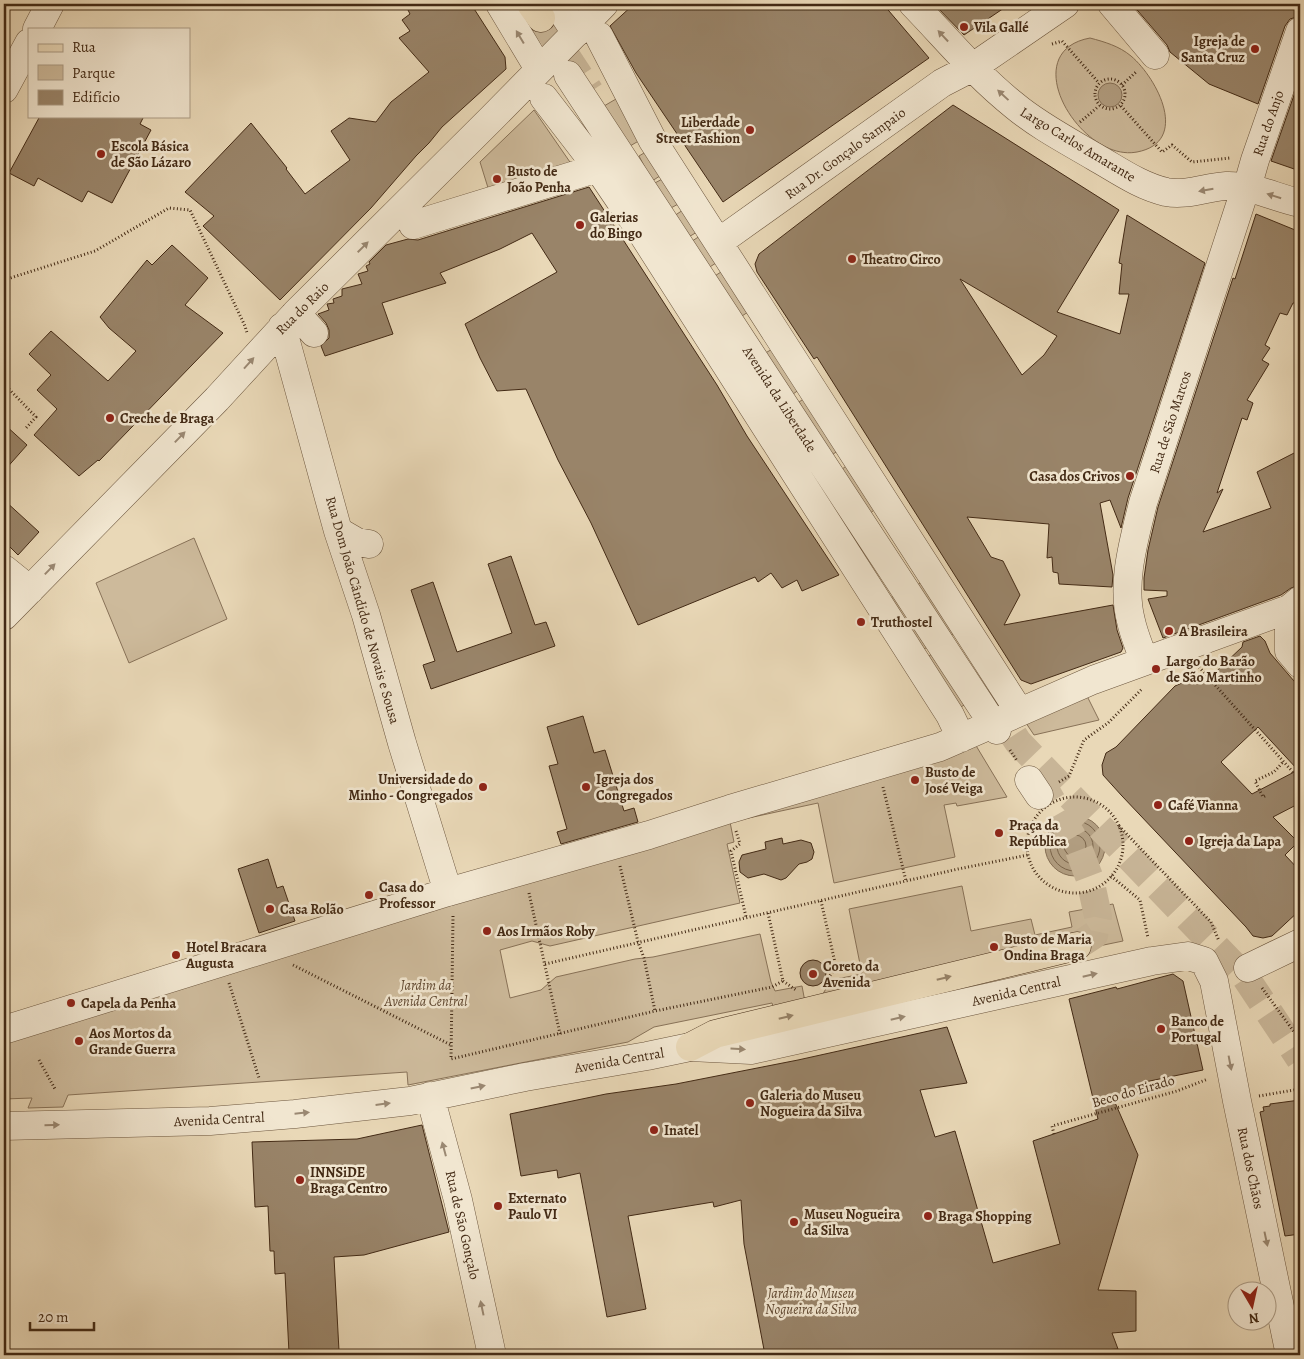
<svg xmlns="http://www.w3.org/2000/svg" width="1304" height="1359" viewBox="0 0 1304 1359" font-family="Alegreya,serif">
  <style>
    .green { fill: #cdba9b; stroke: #887258 }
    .water { fill: #b19d80; stroke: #856f55 }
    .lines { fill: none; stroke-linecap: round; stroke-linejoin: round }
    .shore { stroke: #7a644a; stroke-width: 1 }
    .building { fill: #998469; stroke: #432a15; fill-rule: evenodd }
    .major-tunnel { stroke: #c8b597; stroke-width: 28; stroke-dasharray: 28 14; stroke-linecap: butt }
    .minor-casing { stroke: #6c563e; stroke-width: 29 }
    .major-casing { stroke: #432a15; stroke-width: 29 }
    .path { stroke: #432a15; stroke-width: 3; stroke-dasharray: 1 2.5; stroke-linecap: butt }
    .minor { stroke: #f1e6d0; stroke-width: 28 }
    .major { stroke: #e9d8b7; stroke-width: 28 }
    .oneway { fill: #9a8872 }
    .oneway2 { fill: #968166 }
    .poi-dot { fill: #8f2418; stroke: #f1e6d0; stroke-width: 2 }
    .labels { text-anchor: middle; stroke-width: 5; stroke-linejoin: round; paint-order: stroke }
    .poi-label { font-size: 14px; font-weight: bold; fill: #432a15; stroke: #f1e6d0; text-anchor: start }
    .street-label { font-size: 14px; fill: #432a15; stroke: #f1e6d0 }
    .park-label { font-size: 14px; font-style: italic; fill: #5f4730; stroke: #f1e6d0 }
  </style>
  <rect width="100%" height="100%" fill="#e9d8b7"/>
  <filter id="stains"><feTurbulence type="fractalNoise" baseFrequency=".004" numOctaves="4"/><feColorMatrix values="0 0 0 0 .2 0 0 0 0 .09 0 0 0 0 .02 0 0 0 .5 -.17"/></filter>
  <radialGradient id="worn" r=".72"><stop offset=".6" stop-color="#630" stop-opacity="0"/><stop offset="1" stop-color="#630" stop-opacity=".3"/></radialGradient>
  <!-- green -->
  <path class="green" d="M1090,38c15,4 29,8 41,18 27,23 59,86 6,96 -56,11 -123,-100 -47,-114z
    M616,99l26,40 -12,7 -26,-40z
    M534,110l38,55 -83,26 -9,-29z
    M649,150l14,24 -11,7 -13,-25z
    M666,177l16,25 -13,7 -16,-25z
    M683,210l14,22 -10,6 -16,-20z
    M700,236l16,27 -11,7 -16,-27z
    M721,272l27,40 -12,8 -26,-41z
    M774,348l26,41 -11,8 -27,-42z
    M808,396l33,53 -11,7 -10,-13 -21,-41z
    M850,463l29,43 -11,9 -27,-45z
    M194,538l33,81 -98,44 -33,-80z
    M926,580l33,50 -12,8 -32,-52z
    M901,593l32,51 -9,5 -34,-51z
    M935,652l33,51 -11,6 -34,-49z
    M1086,694l13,26 -65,15 -12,-18z
    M975,744l32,53 -50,9 -1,-3 -12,2 11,52 -121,26 -16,-80 -88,19 4,20 -7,2 13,59 -190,43 -18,-5 -32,9 10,48 31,-8 15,-13 79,-18 18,-2 107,-23 11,48 4,9 27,-5 3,16 15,-3 11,-19 31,-6 -13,-65 113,-23 9,45 60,-12 4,16 37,-8 -3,-15 44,-8 10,37 -348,72 -3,-10 -118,24 -26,15 -220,43 -1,-13 -339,23 -5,12 -35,1 4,-10 -28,1v-58z"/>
  <!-- water -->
  <path class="water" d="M1098 95a12 12 0 1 1 24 0a12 12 0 1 1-24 0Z
    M1045 846a30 30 0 1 1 60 0a30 30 0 1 1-60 0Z"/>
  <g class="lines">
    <!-- shore -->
    <path class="shore" d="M1050 846a25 25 0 1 1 50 0a25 25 0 1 1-50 0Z
      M1057 846a18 18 0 1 1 36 0a18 18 0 1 1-36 0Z
      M1064 846a11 11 0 1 1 22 0a11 11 0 1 1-22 0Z"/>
  </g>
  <!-- building -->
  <path class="building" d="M405,4h66l34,53 1,12 -64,58 -13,16 -13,13 -45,52 -91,92 -77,-74 11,-10 -29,-24 66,-69 36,45 -1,1 19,25 45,-34 -19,-29 18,-13 27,4 15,-20 38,-30 -30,-34 11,-7 -8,-11 8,-6z
    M634,4h249l46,54 -206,144 -87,-129 -26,-47z
    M934,4h76l-46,31z
    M1132,4h168v12l-10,3 -5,7 -27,78 -49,-20 -39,-32 -3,-7z
    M1300,78v93l-29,-10z
    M953,105l166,105 -62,102 63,22 9,-40h-10l3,-30 -3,-1 8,-48 78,48 -77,235 -7,30 -11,-28 -10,3 13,72 -1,12 -53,-3 -1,-11 -5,-1 -1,-15 -5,1 2,-34 -82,-7 24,40 12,4 17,34 -16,30 109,-20 4,25 6,18 -2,4 -90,32 -10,-4 -204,-323 -3,2 -57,-87 -2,-8 4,-10zM960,279l97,57 -13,19 -22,20z
    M40,116h104l-4,8 11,6 -39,73 -24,-12 -6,11 -44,-24 -4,8 -25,-13z
    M589,187l128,198 30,51 92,139 -37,16 -5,-11 -15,8 -11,-15 -13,9 -3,-5 -117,48 -47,-102 -33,-63 -32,-71 -29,2 -17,-33 -15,-34 92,-52 -25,-39 -32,16 -60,24 6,10 -64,20 11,31 -68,22 -4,-10 8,-8v-8l-3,-7 -8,-9 11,-4 -2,-6 7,-1 -1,-4 9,-3v-7l20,-5 -4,-10 10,-3 -2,-5 4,-2 -1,-2 17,-17 22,-6 10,1z
    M1256,214l44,18v71h-7l-6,12 -7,-2 -15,32 5,3 -8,12 7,4 -22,36 6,3 -6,17 -5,-2 -25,75 6,-4 -20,43 68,-24 -14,-36 43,-22v135l-9,3 -10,7 -118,43 -15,-39 19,-3v-5l-23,-1v-12l4,-28 10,-43 75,-229 2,1z
    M172,245l36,33 -23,27 38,28 -124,128 -1,-1 -19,16 -45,-41 23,-26 -20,-19 14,-15 -22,-21 22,-23 57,50 28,-30 -27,-23 -9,-11 47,-57 5,5z
    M4,424l23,21 -23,26z
    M4,500l35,32 -21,23 -14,-14z
    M511,556l24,69 11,-3 9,24 -124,43 -8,-24 12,-4 -24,-71 22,-8 24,70 55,-19 -24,-69z
    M1260,636l5,5 5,12 30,35v115l-27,14 25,25 -13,13 15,16v39l-28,26 -9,2 -10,-2 -7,-9 -124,-131 -19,-21 -1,-10 4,-12 10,-6 59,-61 23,-10 6,7 38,-36 1,-5zM1258,727l40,43 -46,24 -31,-32z
    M583,716l11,37 11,-3 19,61 10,-3 4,14 -77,22 -4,-12 10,-3 -18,-63 9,-2 -11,-37z
    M782,838l1,6 18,-4 10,3 3,9 -2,7 -5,3 -8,2 -13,14 -5,2 -17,-6 -16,4 -8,-6 -1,-10 3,-7 24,-6 -1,-7z
    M268,859l9,29 6,-2 12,35 -36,12 -21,-64z
    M800 973a13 13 0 1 1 26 0a13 13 0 1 1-26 0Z
    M1173,974l10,7 20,89 -63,13 2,8 -29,7 25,57 -40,135 38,1v40l-24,2 6,16 -28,2 -1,4h-324l-21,-111 -3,-44 -27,7 -1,-5 -85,14 18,93 -39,8 -27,-144 -22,5 -1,-8 -36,6 -11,-62 96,-20 70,-10 122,-24 149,-33 20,56 -47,7 15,47 20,-6 38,132 67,-19 -27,-103 65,-22 -29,-120 47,-12 1,2z
    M1300,1100v134l-15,2 -25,-124 4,-1 -1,-4 7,-1v-2z
    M422,1125l27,107 -85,23 -30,2 5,94 -50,2 -4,-80 -10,1 -1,-23h-4l-2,-45 -13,1 -3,-65 105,-3z"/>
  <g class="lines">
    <!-- major-tunnel -->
    <path class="major-tunnel" d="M541,18l49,74
      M991,700l27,42 228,236 54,81
      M1038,777l39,68 13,34 8,37 -4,19 -17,11"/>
    <defs>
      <path id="minor" d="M500,4l39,65
        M557,4l19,29
        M913,4c33,34 64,72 102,102 24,20 53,35 80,51 23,13 45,29 71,35 21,4 40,-5 60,-6 26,-1 50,12 74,17
        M1112,4l43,51
        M37,29l13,-25
        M599,36l54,105 366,570
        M568,75l429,655
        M4,89l25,-46
        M544,98l54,70 42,62 310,485 11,23
        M413,225l185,-57 16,-7
        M719,242l223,-159 31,-16 92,-63
        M296,313l18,20
        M282,327l56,204 28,84 36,128 46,149
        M338,531l19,11 12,2
        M4,569l26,21
        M1289,609v42l11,13
        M4,616l213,-217 79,-86 195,-194 113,-115
        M1144,661c-4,-13 -10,-26 -13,-40 -10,-38 3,-81 12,-118l99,-304 5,-11 8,-28 45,-129
        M1029,780l10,15
        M1248,968l52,-25
        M4,1030l444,-138 201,-57 81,-26 210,-62 153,-67 196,-71 11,-9
        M430,1096l28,104 34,155
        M4,1126l206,-5 85,-7 115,-13 115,-24 122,-21 43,-9 61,3 401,-89 36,-5 16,5 10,20 23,120 53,254"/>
      <path id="major" d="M531,4l10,14
        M690,1047l25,-13 362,-88"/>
    </defs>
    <!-- minor casing -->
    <use href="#minor" class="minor-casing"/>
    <!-- major casing -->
    <use href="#major" class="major-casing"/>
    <!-- path -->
    <path class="path" d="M1052,44l10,-3 37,42
      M1095 94a15 15 0 1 1 30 0a15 15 0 1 1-30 0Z
      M1122,85l15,-14
      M1121,106l41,46 10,-7 20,17 38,-4
      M1080,122l19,-16
      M4,280l91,-29 74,-43 21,2 55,116 2,7
      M4,384l32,33 -10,11
      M1199,667l101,113
      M1010,750l7,11
      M1059,782l10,-6 15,-36 24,-17 34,-34
      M883,787l23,94
      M1265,796l-2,1 -8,-16 19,-9 9,-10
      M1027 845a48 48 0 1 1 96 0a48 48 0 1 1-96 0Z
      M1119,826l92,96 8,19
      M736,831l4,13 -9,7 15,66
      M620,866l18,76 6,16 11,53
      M1111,876l29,24 8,38
      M529,893l31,141
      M821,901l15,66 -10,14
      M453,916l-2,143 204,-48 117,-24 11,-6 -15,-68
      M545,964l413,-95 70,-14
      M293,965l158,80
      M783,981l13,9
      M229,983l30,95
      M1262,988l38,52
      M39,1060l16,29
      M1259,1096l41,-7
      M1054,1134l-2,-8 125,-35 31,-12"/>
    <!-- minor -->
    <use href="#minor" class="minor"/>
    <!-- major -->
    <use href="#major" class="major"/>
  </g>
  <!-- one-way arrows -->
  <defs><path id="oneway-solid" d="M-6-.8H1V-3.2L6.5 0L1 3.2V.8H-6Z" transform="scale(1.25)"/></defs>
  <g class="oneway">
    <use href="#oneway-solid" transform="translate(943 36) rotate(-133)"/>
    <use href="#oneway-solid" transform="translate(520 37) rotate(-121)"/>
    <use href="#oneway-solid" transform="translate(1003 95) rotate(-137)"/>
    <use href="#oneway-solid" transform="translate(1206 190) rotate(170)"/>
    <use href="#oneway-solid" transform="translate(1274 196) rotate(-163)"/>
    <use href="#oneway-solid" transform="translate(363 247) rotate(-45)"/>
    <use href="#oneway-solid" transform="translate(249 363) rotate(-48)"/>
    <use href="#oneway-solid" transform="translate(180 437) rotate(-46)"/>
    <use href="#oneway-solid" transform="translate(50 569) rotate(-46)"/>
    <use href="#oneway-solid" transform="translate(1090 975) rotate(-13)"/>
    <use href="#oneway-solid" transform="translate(898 1018) rotate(-13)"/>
    <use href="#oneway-solid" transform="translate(738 1049) rotate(3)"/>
    <use href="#oneway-solid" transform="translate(1230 1063) rotate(79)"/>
    <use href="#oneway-solid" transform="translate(478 1087) rotate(-12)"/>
    <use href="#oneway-solid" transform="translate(383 1104) rotate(-7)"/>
    <use href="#oneway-solid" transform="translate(302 1113) rotate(-6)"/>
    <use href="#oneway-solid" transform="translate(52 1125) rotate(-1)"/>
    <use href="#oneway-solid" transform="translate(444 1149) rotate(-105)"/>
    <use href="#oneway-solid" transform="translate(1266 1239) rotate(78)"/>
    <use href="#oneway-solid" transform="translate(482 1308) rotate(-102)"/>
  </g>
  <g class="oneway2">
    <use href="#oneway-solid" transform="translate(944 978) rotate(-14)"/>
    <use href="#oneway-solid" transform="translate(786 1017) rotate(-14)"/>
  </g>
  <!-- markers -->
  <g class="poi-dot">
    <circle cx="964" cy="27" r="5"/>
    <circle cx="1255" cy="49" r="5"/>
    <circle cx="750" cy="130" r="5"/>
    <circle cx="101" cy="154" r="5"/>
    <circle cx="497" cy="179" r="5"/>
    <circle cx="580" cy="225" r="5"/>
    <circle cx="852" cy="259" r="5"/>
    <circle cx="110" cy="418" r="5"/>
    <circle cx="1130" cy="476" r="5"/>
    <circle cx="861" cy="622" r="5"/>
    <circle cx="1169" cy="631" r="5"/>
    <circle cx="1156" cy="669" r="5"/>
    <circle cx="915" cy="780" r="5"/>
    <circle cx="483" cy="787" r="5"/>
    <circle cx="586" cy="787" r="5"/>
    <circle cx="1158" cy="805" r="5"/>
    <circle cx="999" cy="833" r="5"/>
    <circle cx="1189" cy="841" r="5"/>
    <circle cx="369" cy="895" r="5"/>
    <circle cx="270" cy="909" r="5"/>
    <circle cx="487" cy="931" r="5"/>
    <circle cx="994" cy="947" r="5"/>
    <circle cx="176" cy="955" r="5"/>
    <circle cx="813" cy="974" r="5"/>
    <circle cx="71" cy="1003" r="5"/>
    <circle cx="1161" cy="1029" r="5"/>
    <circle cx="79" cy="1041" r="5"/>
    <circle cx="750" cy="1103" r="5"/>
    <circle cx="654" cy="1130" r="5"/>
    <circle cx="300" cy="1180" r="5"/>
    <circle cx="498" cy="1206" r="5"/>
    <circle cx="928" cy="1216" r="5"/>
    <circle cx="794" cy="1222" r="5"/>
  </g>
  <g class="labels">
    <!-- poi labels -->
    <g class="poi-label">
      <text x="974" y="32">Vila Gallé</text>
      <text x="1245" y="46" text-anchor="end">Igreja de<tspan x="1245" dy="16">Santa Cruz</tspan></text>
      <text x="740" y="127" text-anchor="end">Liberdade<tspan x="740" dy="16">Street Fashion</tspan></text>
      <text x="111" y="151">Escola Básica<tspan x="111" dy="16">de São Lázaro</tspan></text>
      <text x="507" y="176">Busto de<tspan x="507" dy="16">João Penha</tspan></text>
      <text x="590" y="222">Galerias<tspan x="590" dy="16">do Bingo</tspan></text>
      <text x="862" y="264">Theatro Circo</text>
      <text x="120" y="423">Creche de Braga</text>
      <text x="1120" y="481" text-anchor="end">Casa dos Crivos</text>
      <text x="871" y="627">Truthostel</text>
      <text x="1179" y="636">A Brasileira</text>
      <text x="1166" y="666">Largo do Barão<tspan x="1166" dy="16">de São Martinho</tspan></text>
      <text x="925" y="777">Busto de<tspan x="925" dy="16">José Veiga</tspan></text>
      <text x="473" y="784" text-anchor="end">Universidade do<tspan x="473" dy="16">Minho - Congregados</tspan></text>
      <text x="596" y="784">Igreja dos<tspan x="596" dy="16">Congregados</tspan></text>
      <text x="1168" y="810">Café Vianna</text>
      <text x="1009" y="830">Praça da<tspan x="1009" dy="16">República</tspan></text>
      <text x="1199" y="846">Igreja da Lapa</text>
      <text x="379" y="892">Casa do<tspan x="379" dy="16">Professor</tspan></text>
      <text x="280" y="914">Casa Rolão</text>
      <text x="497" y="936">Aos Irmãos Roby</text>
      <text x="1004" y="944">Busto de Maria<tspan x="1004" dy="16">Ondina Braga</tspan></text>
      <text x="186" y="952">Hotel Bracara<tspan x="186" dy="16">Augusta</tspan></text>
      <text x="823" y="971">Coreto da<tspan x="823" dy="16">Avenida</tspan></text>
      <text x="81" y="1008">Capela da Penha</text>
      <text x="1171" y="1026">Banco de<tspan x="1171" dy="16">Portugal</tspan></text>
      <text x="89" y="1038">Aos Mortos da<tspan x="89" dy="16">Grande Guerra</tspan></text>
      <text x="760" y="1100">Galeria do Museu<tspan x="760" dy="16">Nogueira da Silva</tspan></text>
      <text x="664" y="1135">Inatel</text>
      <text x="310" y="1177">INNSiDE<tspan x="310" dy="16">Braga Centro</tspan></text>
      <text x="508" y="1203">Externato<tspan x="508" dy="16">Paulo VI</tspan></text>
      <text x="804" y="1219">Museu Nogueira<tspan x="804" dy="16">da Silva</tspan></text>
      <text x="938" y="1221">Braga Shopping</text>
    </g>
    <!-- street labels -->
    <g class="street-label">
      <text transform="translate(1268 123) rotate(-71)" y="5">Rua do Anjo</text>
      <text transform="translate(1078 144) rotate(31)" y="5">Largo Carlos Amarante</text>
      <text transform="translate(845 153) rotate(-36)" y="5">Rua Dr. Gonçalo Sampaio</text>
      <text transform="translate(302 308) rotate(-45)" y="5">Rua do Raio</text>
      <text transform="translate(780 399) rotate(57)" y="5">Avenida da Liberdade</text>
      <text transform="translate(1170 422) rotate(-72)" y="5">Rua de São Marcos</text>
      <text transform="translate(363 610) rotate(74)" y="5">Rua Dom João Cândido de Novais e Sousa</text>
      <text transform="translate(1016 991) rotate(-13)" y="5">Avenida Central</text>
      <text transform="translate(619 1060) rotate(-10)" y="5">Avenida Central</text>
      <text transform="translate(1133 1091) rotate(-16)" y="5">Beco do Eirado</text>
      <text transform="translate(219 1119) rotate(-3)" y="5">Avenida Central</text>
      <text transform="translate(1251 1168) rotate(78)" y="5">Rua dos Chãos</text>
      <text transform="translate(463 1225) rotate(77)" y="5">Rua de São Gonçalo</text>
    </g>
    <!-- park labels -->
    <g class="park-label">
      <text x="426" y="990">Jardim da<tspan x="426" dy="16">Avenida Central</tspan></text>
      <text x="811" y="1298">Jardim do Museu<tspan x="811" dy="16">Nogueira da Silva</tspan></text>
    </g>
  </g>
  <!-- margin -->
  <rect width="1304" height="1359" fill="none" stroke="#e9d8b7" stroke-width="20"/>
  <rect x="5" y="5" width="1294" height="1349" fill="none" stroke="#432a15" stroke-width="2.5"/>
  <rect x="10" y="10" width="1284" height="1339" fill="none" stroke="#432a15"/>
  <!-- legend -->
  <rect x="28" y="28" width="162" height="90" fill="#f1e6d0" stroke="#ab9b85"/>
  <rect x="38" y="44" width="25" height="8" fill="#e9d8b7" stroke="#ab9b85"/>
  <text x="72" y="52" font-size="15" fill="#432a15">Rua</text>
  <rect x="38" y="65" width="25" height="15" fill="#cdba9b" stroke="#ab9b85"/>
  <text x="72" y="78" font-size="15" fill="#432a15">Parque</text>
  <rect x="38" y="90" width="25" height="15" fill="#998469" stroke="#ab9b85"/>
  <text x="72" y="102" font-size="15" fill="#432a15">Edifício</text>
  <!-- north arrow -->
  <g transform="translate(1252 1306) rotate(171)"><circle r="24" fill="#f1e6d0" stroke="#ab9b85"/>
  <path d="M0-4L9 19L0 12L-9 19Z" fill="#8f2418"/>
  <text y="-8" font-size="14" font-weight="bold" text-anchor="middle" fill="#432a15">N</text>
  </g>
  <!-- scale -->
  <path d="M30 1322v8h64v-8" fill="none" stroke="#432a15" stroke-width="2.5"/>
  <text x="38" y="1322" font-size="15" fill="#432a15" stroke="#f1e6d0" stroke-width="4" paint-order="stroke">20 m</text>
  <rect width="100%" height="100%" filter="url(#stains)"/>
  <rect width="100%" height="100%" fill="url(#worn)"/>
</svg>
